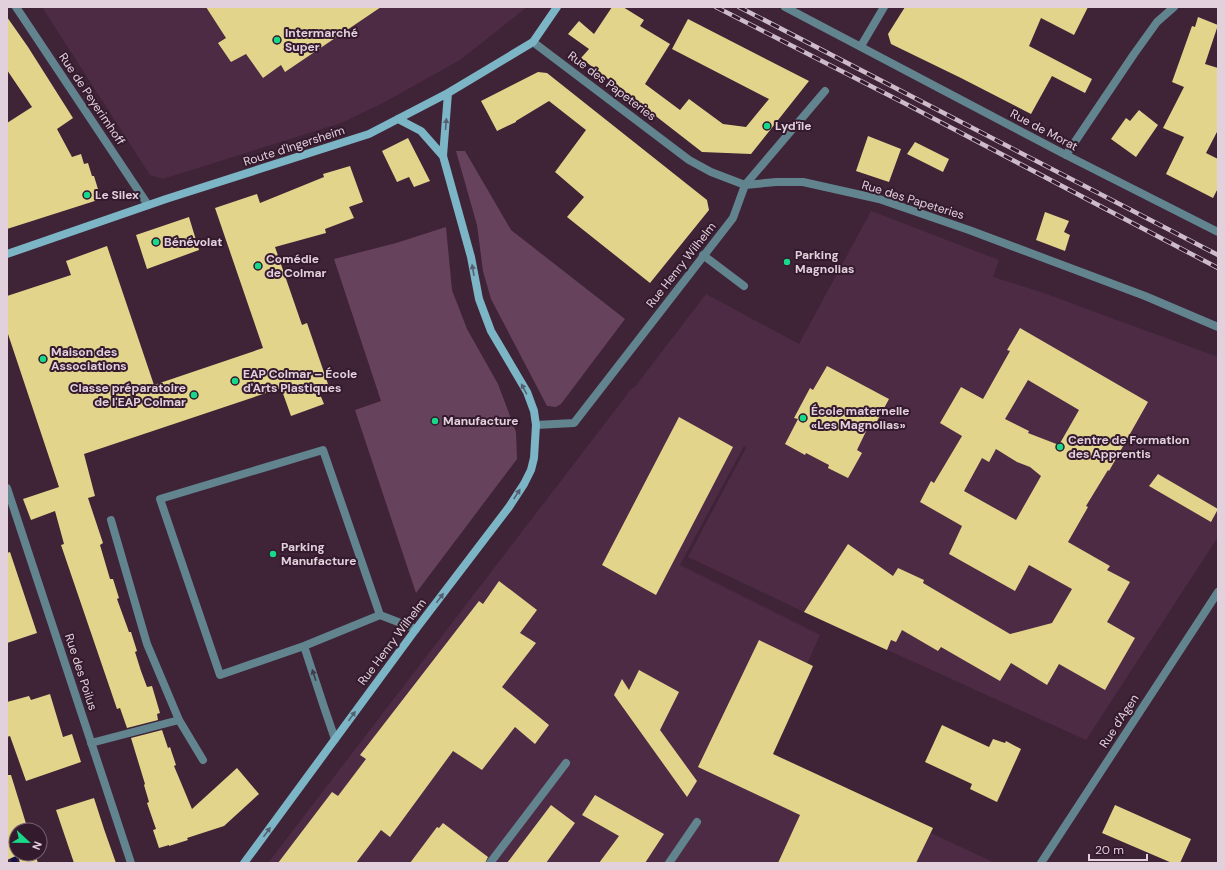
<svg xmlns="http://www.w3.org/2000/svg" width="1225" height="870" viewBox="0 0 1225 870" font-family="'DM Sans',sans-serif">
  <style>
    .built { fill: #4d2b44 }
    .green { fill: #67425c }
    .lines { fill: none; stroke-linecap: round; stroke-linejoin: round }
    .stream { stroke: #141145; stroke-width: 6 }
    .building { fill: #e3d48c; fill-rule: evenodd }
    .service { stroke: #61848e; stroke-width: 8 }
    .minor { stroke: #61848e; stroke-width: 8 }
    .tertiary { stroke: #61848e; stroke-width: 8 }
    .secondary { stroke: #7cb5c5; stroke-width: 8 }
    .rail-casing { stroke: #cebbc8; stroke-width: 4.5 }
    .rail { stroke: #341a2d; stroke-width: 3; stroke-dasharray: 9; stroke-linecap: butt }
    .oneway { fill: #546071 }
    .oneway2 { fill: #423a4a }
    .poi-dot { fill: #17d989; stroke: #341a2d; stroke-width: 1.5 }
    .labels { text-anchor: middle; stroke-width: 4; stroke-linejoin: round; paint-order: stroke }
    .poi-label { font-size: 12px; font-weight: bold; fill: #e2d0dc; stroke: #341a2d; text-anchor: start }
    .street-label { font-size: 12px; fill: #e2d0dc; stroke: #341a2d }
  </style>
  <rect width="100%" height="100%" fill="#3f2337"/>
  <!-- built -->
  <path class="built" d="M42,7h485l-67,53 -77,43 -42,20 -178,56 -13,-4z
    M871,211l128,49 -6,17 45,14 180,66v180l-132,203 -282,-128 -116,-55 58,-109 -2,-2 -64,119 140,70 -54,121 229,107h-727l364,-475h2l72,-94 93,50z"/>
  <!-- green -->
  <path class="green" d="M456,151h9l46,79 114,89 -64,85 -5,3 -9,-1 -56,-107 -8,-28 -6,-46z
    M446,227l6,63 15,39 31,55 18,48 1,27 -101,134 -61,-183 26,-9 -47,-142 62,-16z"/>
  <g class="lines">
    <!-- stream -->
    <path class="stream" d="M7,838l8,25"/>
  </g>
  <!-- building -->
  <path class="building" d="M206,7h175l-96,65 -4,-7 -18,13 -17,-24 -15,8 -13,-19 8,-5z
    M612,7h11l21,13 -4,6 30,18 -25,40 35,26 9,-11 34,25 23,3 23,-28 -97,-50 16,-30 121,62 -58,73 -49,-2 -121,-94 8,-9 -21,-15 11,-13 15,13z
    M905,7h183l-14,28 -33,-17 -12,28 63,33 -7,14 -33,-17 -21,38 -70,-36 -70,-34 -3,-10z
    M7,17l21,30 45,71 -16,11 15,28 9,-3 3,10 4,-1 4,13h2l7,23 -94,30v-106l25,-16 -25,-37z
    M1198,17l20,8 -13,39 13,4v62l-12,23 12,6v29l-5,10 -47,-24 18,-37 -21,-9 21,-41 -12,-5 20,-56 3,1z
    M538,72l9,1 160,127 2,10 -59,73 -83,-66 17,-20 -29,-25 31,-42 -37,-29 -33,20v1l-19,9 -10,-19 -6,-11z
    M1139,110l19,15 -22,32 -25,-18 15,-21 4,3z
    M868,136l33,13 -12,33 -33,-11z
    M408,138l22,43 -16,6 -5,-10 -12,5 -15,-31z
    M915,142l34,17 -6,13 -36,-18z
    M350,166l13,36 -14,5 5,11 -29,11 1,4 -51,14 27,78 5,-2 22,64 -10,5 5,12 -33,12 -10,-28 -197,66 11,42 -7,2 15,45 -3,2 10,34h3l6,19 -2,1 12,33h2l6,19 -2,1 6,19 6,16 5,-1 8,27 -3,1 1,6 -31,8 -7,-20 -3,1 -56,-164 3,-1 -9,-33 -24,9 -8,-21 36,-12 -52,-156v-35l64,-21 -5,-14 41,-15 47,139 109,-37 -48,-140 42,-14 3,9 64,-26 -1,-3z
    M1045,212l24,9 -5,11 6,3 -5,16 -29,-11z
    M189,217l10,33 -52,19 -11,-34z
    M1020,328l128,74 -39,69 -1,-1 -22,36 2,1 -20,35 42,24 -3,4 23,12 -23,40 28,16 -30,52 -46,-26 -12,21 -36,-22 -11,18 -59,-34 -3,4 -36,-21 -6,12 -5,-2 -4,10 -83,-38 44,-68 45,32 5,-8 26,12 -1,3 87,51 42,-11 20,-34 -43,-24 -14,26 -66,-37 13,-28 -42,-24 11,-21 3,2 28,-47 -22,-13 21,-36 22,12 27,-48 -3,-1zM1028,380l51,30 -20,35 -31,-12 1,-2 -24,-12zM996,449l21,13 13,5 11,9 -25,44 -52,-29 18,-33 7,4z
    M827,366l62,33 -13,24 -5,-2 -14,29 5,3 -14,25 -20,-10 1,-3 -23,-12 -1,2 -20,-11 13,-25 -4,-1 16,-30 3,2z
    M679,417l54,30 -77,148 -54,-30z
    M1158,474l60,35 -7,13 -62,-36z
    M10,552l27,81 -30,10v-90z
    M499,581l38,29 -17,23 16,10 -34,44 47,38 -14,19 -20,-17 -33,43 -29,-19 -63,86 -9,-7 -25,33h-78l54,-71 6,4 28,-37 -6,-4 119,-154 4,3z
    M759,640l54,26 -40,88 160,74 -17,35h-138l22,-48 -102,-48z
    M639,670l40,22 -19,38 37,51 -10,16 -73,-102 8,-16 7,11z
    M50,694l13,43 9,-3 9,28 -55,19 -16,-45 -3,1v-35l22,-6 2,4z
    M942,725l47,22 4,-8 12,4 1,-2 15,8 -24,53 -27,-13 2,-5 -47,-22z
    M162,730l6,18 2,-1 6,18 -2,1 18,43 45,-41 22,26 -35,32 -37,12 1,2 -19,6v-1l-10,3 -6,-18 3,-1 -9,-26 2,-1 -5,-17 1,-1 -14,-46z
    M7,775h4l17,55h-12v24h19l3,9h-18l-2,-8 -11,5z
    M595,795l69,39 -19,29h-46l20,-27 -37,-21z
    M94,798l10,31 12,34h-42l-18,-53z
    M551,805l24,18 -29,40h-39z
    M1115,805l76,34 -11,24h-8l-70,-30z
    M443,823l45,34 -3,6h-75l27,-36 2,1z"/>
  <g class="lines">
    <!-- service -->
    <path class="service" d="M703,255l41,31
      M323,450l57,165 -76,31 -84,29 -60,-176z
      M111,520l36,124 32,76
      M380,615l36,14
      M304,646l20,61 11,32
      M91,743l88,-23 24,40
      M490,863l76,-100"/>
    <!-- minor -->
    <path class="minor" d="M16,7l132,198
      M785,7l281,148
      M861,46l23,-39
      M536,425l38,-2 159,-205 12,-33 80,-94
      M7,488l124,375
      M669,863l28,-41"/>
    <!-- tertiary -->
    <path class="tertiary" d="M1174,7l-17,15 -23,32 -68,101 152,77
      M533,42l156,118 22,12 34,13 31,-3h27l76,17 90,31 176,66 73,31
      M1041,863l177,-271"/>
    <!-- secondary -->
    <path class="secondary" d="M398,119l23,12 22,25
      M7,254l159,-55 203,-65 79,-41 85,-51 24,-35
      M244,863l172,-234 93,-122 15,-23 7,-14 3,-12 2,-33 -2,-14 -7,-19 -36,-61 -12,-32 -8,-42 -28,-101 5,-63"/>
    <defs>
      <path id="rail" d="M716,7l188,96 314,165
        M739,7l479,248"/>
    </defs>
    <!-- rail casing -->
    <use href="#rail" class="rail-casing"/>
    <!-- rail -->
    <use href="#rail" class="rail"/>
  </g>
  <!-- one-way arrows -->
  <defs><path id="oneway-solid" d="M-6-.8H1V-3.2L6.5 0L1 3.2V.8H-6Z"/></defs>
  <g class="oneway">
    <use href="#oneway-solid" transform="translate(446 124) rotate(-85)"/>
    <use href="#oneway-solid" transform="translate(473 270) rotate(-100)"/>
    <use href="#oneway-solid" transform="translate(524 389) rotate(-118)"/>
    <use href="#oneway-solid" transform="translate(517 494) rotate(-57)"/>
    <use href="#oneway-solid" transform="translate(440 598) rotate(-53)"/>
    <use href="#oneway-solid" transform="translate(352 716) rotate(-54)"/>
    <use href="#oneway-solid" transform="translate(267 832) rotate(-54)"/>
  </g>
  <use class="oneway2" href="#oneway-solid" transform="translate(314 675) rotate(-108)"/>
  <!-- markers -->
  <g class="poi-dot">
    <circle cx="277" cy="40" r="4"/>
    <circle cx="767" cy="126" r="4"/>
    <circle cx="87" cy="195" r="4"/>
    <circle cx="156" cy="242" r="4"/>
    <circle cx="787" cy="262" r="4"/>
    <circle cx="258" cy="266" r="4"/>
    <circle cx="43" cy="359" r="4"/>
    <circle cx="235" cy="381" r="4"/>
    <circle cx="194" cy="395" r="4"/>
    <circle cx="803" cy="418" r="4"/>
    <circle cx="435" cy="421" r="4"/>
    <circle cx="1060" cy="447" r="4"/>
    <circle cx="273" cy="554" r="4"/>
  </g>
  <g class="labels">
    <!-- poi labels -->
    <g class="poi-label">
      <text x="285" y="37">Intermarché<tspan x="285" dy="14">Super</tspan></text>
      <text x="775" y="130">Lyd'île</text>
      <text x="95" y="199">Le Silex</text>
      <text x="164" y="246">Bénévolat</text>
      <text x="795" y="259">Parking<tspan x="795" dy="14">Magnolias</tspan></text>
      <text x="266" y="263">Comédie<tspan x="266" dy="14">de Colmar</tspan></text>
      <text x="51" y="356">Maison des<tspan x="51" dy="14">Associations</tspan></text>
      <text x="243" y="378">EAP Colmar – École<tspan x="243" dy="14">d'Arts Plastiques</tspan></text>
      <text x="186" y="392" text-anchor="end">Classe préparatoire<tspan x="186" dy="14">de l'EAP Colmar</tspan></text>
      <text x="811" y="415">École maternelle<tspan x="811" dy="14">«Les Magnolias»</tspan></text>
      <text x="443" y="425">Manufacture</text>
      <text x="1068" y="444">Centre de Formation<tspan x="1068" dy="14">des Apprentis</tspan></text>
      <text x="281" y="551">Parking<tspan x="281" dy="14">Manufacture</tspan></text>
    </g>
    <!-- street labels -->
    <g class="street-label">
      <text transform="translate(612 86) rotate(37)" y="4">Rue des Papeteries</text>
      <text transform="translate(92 99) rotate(56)" y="4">Rue de Peyerimhoff</text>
      <text transform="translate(1044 130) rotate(28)" y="4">Rue de Morat</text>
      <text transform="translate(294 146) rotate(-18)" y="4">Route d'Ingersheim</text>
      <text transform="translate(913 200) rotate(17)" y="4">Rue des Papeteries</text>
      <text transform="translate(681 265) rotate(-52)" y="4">Rue Henry Wilhelm</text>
      <text transform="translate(392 642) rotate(-53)" y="4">Rue Henry Wilhelm</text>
      <text transform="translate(81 672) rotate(72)" y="4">Rue des Poilus</text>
      <text transform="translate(1119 721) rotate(-57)" y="4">Rue d'Agen</text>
    </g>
  </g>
  <!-- border -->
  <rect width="1225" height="870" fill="none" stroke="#e2d0dc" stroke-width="16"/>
  <!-- north arrow -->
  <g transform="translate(28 842) rotate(112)"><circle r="19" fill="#341a2d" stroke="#7a6373"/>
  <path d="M0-3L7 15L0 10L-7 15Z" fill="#17d989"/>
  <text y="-6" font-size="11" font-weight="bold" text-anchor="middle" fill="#e2d0dc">N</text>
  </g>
  <!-- scale -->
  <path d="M1089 854v6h58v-6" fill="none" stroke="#e2d0dc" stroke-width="2"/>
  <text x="1095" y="854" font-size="12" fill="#e2d0dc" stroke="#341a2d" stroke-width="3" paint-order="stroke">20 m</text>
</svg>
